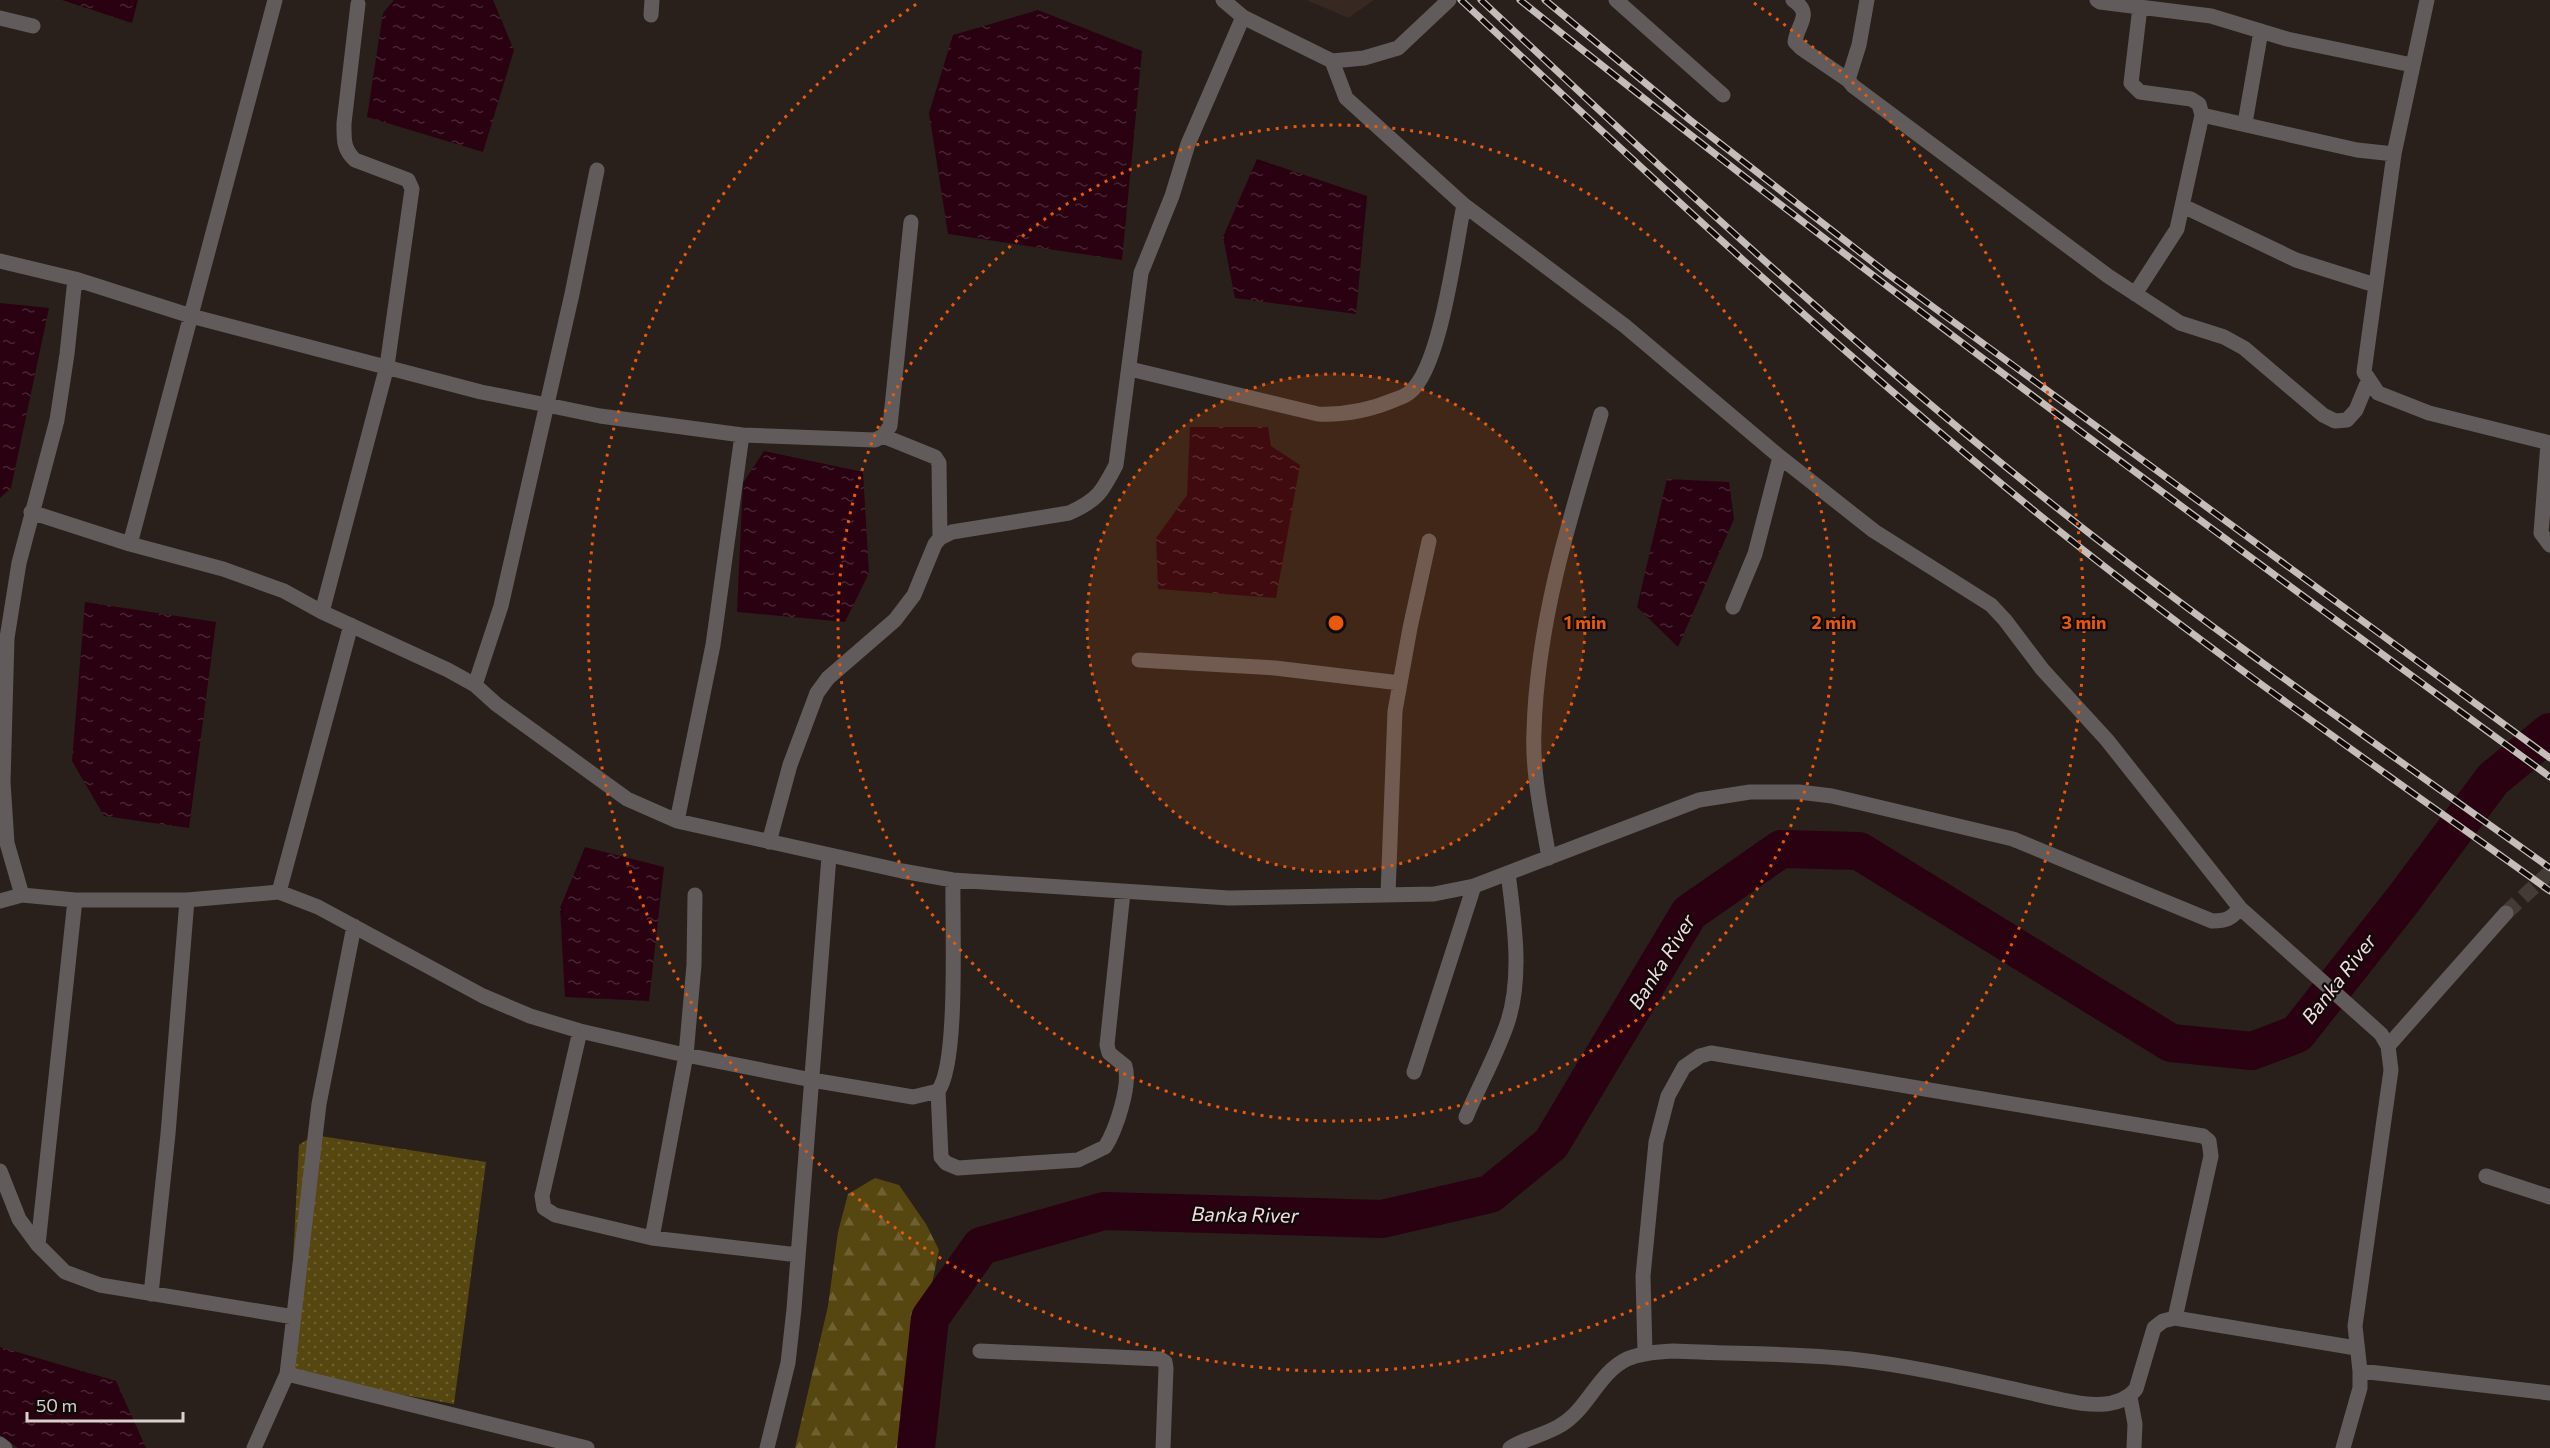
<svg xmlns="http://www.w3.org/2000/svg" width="2550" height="1448" viewBox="0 0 2550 1448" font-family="Commissioner,sans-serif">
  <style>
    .built { fill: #372821 }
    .forest { fill: url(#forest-firs) }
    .park { fill: url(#park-dots) }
    .water { fill: url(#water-ripples) }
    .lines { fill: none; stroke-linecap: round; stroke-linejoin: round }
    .river { stroke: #290110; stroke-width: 38 }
    .tertiary-tunnel { stroke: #433b36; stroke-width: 15; stroke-dasharray: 15 8; stroke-linecap: butt }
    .minor { stroke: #615b5b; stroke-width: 15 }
    .tertiary { stroke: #615b5b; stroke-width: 15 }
    .rail-casing { stroke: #c4bdba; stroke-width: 7 }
    .rail { stroke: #0f0a08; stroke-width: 4.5; stroke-dasharray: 14; stroke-linecap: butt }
    .ring { fill: none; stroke: #e8590c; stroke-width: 3; stroke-dasharray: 3 6 }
    .labels { text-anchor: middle; stroke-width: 4.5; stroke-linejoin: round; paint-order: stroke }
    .water-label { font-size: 20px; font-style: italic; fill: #f5dbe1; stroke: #0f0a08 }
    .centre { fill: #e8590c; stroke: #0f0a08; stroke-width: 3 }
    .ring-label { font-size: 18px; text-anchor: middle; font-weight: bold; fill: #e8590c; stroke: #0f0a08; stroke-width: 4.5; stroke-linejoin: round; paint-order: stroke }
  </style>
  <defs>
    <pattern id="forest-firs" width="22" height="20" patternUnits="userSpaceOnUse" patternTransform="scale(1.5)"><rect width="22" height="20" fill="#56460f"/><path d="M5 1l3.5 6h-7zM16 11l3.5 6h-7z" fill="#6e6031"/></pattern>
    <pattern id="park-dots" width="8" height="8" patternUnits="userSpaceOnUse" patternTransform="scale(1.5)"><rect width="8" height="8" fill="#56460f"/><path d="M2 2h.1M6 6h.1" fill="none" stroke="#6e6031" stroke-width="1.8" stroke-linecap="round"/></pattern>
    <pattern id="water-ripples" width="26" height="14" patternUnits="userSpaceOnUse" patternTransform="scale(1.5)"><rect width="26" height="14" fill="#290110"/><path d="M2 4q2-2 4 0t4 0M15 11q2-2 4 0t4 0" fill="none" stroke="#472532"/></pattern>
  </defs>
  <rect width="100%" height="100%" fill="#29201b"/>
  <!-- built -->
  <path class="built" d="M1307,0h67l-26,18z"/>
  <!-- forest -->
  <path class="forest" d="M875,1178l24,7 27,39 13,26 -41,198h-103l33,-142 10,-74 10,-38z"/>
  <!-- park -->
  <path class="park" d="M314,1135l172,27 -32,242 -167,-30 12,-229z"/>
  <!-- water -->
  <path class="water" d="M62,0h76l-6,23z
    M394,0h99l21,50 -31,102 -116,-35 16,-104z
    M1038,10l104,41 -20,209 -174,-26 -19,-121 24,-78z
    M1257,159l110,37 -11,118 -121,-16 -12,-61z
    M0,303l49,5 -38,180 -11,10z
    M1190,427h78l3,19 29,19 -24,133 -118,-9 -2,-51 31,-43z
    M764,451l99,21 6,101 -24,49 -108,-10 6,-129z
    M1667,479l62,3 5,37 -56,128 -41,-40z
    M85,602l131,20 -27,206 -85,-12 -32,-55z
    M585,847l79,20 -15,134 -84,-4 -5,-89z
    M0,1347l116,34 30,67h-128l-18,-13z"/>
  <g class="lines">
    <!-- river -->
    <path class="river" d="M916,1448l14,-130 51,-72 123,-35 278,8 108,-25 61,-50 138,-231 92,-64 78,2 312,192 81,8 45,-17 105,-133 91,-122 57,-47"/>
    <!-- tertiary-tunnel -->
    <path class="tertiary-tunnel" d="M2506,913l44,-41"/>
    <!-- minor -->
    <path class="minor" d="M1616,0l107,95
      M1793,0c21,14 4,24 2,42l6,6 47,32
      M1867,0l-8,45 -11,35 5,6 255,190 72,47 44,14 20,11 79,67 12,6 12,-1 9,-10 12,-29
      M2097,0l3,2 111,14 76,23 125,26
      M2427,0l-33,154 -30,218 14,21 51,20 121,30
      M651,15l1,-15
      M0,18l33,8
      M1332,61l14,37 118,107 161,121 155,131 94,74 117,74 14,15 37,49 65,71 133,168 141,126 7,12 3,24 -36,256 5,45v17l-17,60
      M2202,115l155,35 37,4
      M2245,123l16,-92
      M2183,206l113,54 79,25
      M0,261l75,18 116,37 290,76 66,13 53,11 142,19 133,5 8,-4 7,-10 21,-204
      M2135,294l42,-65 25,-114 -3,-11 -8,-5 -51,-7 -9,-9 9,-76
      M1130,369l188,45c27,1 50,-3 76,-14 5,-2 12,-4 16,-8 31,-25 45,-145 54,-187
      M883,436l52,21 4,6 1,75
      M2548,443l-7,90 9,12
      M31,512l99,32 93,25 61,22 38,21 126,58 27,15 21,19 131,95 50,22 225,50 51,9 276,18 205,-4 40,-8 225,-86 51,-8h49l33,4 181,43 199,82c14,0 19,-2 28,-13
      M130,544l145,-544
      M1733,607l22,-53 25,-97
      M322,612l65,-246 25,-177 -4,-9 -53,-20c-12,-11 -11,-21 -11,-37l14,-119
      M1139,660l136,8 125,15
      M475,685l26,-79 71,-312 25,-124
      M677,821l36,-176 29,-210
      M769,842l21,-77 27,-72 11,-15 67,-58 19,-25 21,-51 5,-6 12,-6 117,-19c29,-13 33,-21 47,-48l25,-192 31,-77 16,-52 55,-127
      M1549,858c-7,-42 -17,-85 -15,-127 3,-109 36,-214 67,-317
      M279,892l72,-267
      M1388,894l7,-183 15,-83 19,-87
      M22,895l-15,-52 -4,-61 4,-144 12,-75 38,-143 10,-66 8,-75
      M0,901l22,-6 53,5h112l92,-8 39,15 165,89 47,20 50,15 96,22 136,27 101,17 25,-6c21,-27 14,-169 15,-211
      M354,926l-35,178 -32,270 300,74
      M580,1031l-38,165 2,12 11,7 97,23 146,17
      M2388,1046l118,-133
      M1414,1072l60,-186
      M938,1091l3,66 5,6 12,5 120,-8 27,-13c11,-17 26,-62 20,-81l-16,-13 -2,-8 16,-153
      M1466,1117c13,-31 30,-61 41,-93 16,-46 7,-104 1,-151
      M0,1171l19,48 19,26 27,27 35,13 194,32
      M2486,1176l64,21
      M652,1238l34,-183 8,-90 1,-70
      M38,1245l37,-345
      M151,1294l17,-160 19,-234
      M980,1351l180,8 5,3 1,6 -3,80
      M1645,1353l-2,-77 13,-134 12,-46 16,-29 16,-11 11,-3 492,83 6,5 2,15 -36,162
      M2360,1371l190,22
      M2130,1397l5,27 -1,24
      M0,1444l5,4
      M254,1448l33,-74
      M767,1448l21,-85 6,-54 35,-453
      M1510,1448c16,-10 35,-13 51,-23 27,-16 37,-52 66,-66 15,-6 30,-7 46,-8 59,3 120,2 178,8 72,8 142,26 212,41 23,5 56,10 73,-11l18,-61 9,-7 12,-3 181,30"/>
    <!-- tertiary -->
    <path class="tertiary" d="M1223,0l20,17 89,44 32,-3 34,-10 51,-48"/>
    <defs>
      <path id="rail" d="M1461,0c186,174 373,347 571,509 166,135 344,257 518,382
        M1481,0c183,172 369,343 566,500 162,129 334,247 503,368
        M1520,0c335,269 683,523 1030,777
        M1545,0l145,120 198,154 662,484"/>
    </defs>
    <!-- rail casing -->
    <use href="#rail" class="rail-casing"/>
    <!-- rail -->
    <use href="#rail" class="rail"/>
  </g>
  <!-- distance rings -->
  <circle cx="1336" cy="623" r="249" fill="#e8590c" fill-opacity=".12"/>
  <g class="ring">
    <circle cx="1336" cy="623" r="249"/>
    <circle cx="1336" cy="623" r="498"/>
    <path d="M1754 3A748 748 0 1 1 918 3"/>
  </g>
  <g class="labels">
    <!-- water labels -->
    <g class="water-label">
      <text transform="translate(1662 962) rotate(-58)" y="7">Banka River</text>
      <text transform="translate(2339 979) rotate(-52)" y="7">Banka River</text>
      <text transform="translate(1245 1215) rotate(1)" y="7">Banka River</text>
    </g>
  </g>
  <circle cx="1336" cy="623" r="9" class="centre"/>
  <g class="ring-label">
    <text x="1585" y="629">1 min</text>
    <text x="1834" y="629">2 min</text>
    <text x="2084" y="629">3 min</text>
  </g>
  <!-- scale -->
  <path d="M27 1412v9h156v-9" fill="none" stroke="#d8d1ce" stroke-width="3"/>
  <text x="36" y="1412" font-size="18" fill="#d8d1ce" stroke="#0f0a08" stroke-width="4.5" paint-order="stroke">50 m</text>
</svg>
